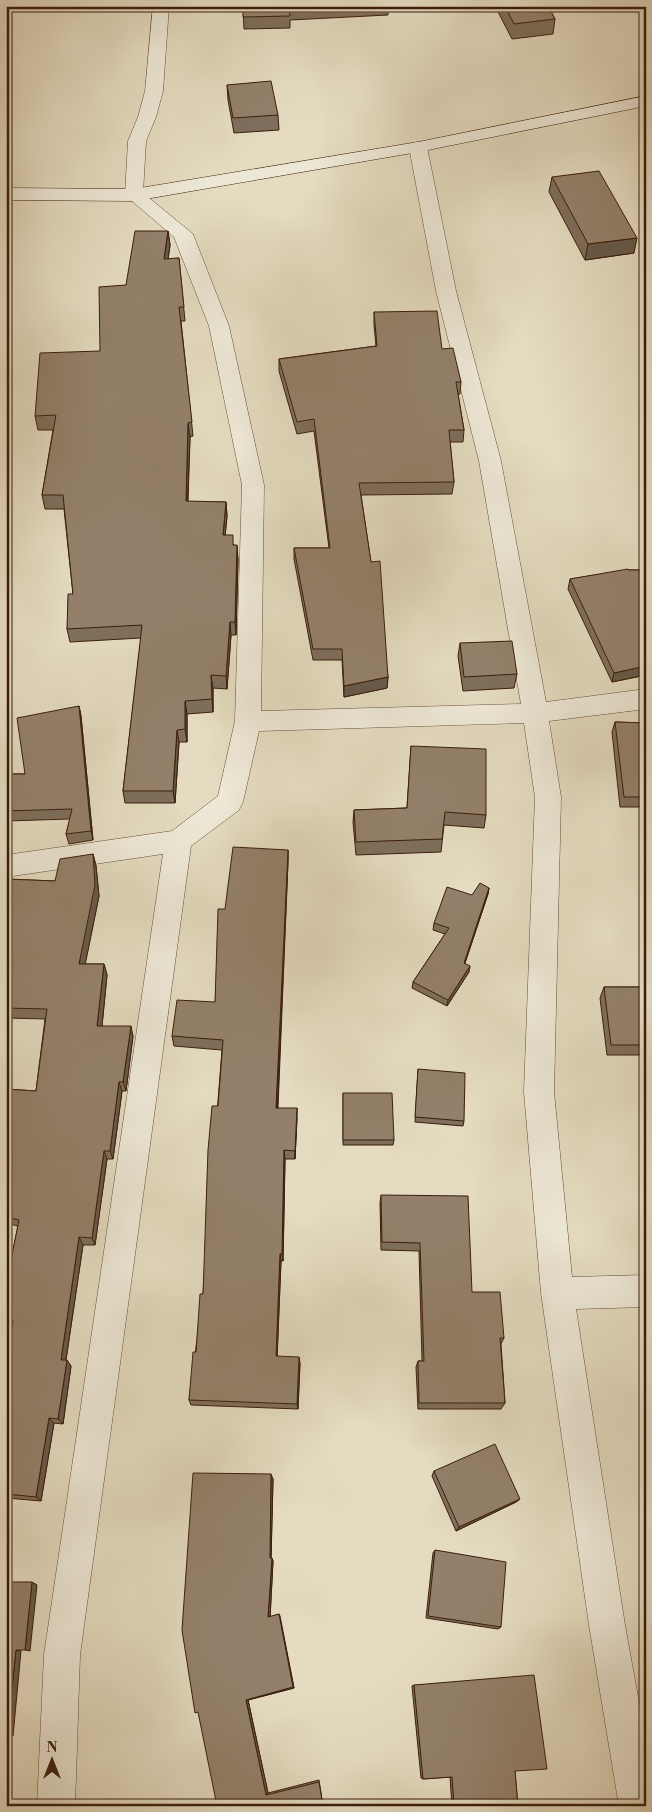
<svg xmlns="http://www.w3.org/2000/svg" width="652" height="1812" viewBox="0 0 652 1812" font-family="'Libre Bodoni',serif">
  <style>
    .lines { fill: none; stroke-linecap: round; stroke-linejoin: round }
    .street-casing { stroke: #654c39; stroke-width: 1 }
    .secondary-casing { stroke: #3b1d0c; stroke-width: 1 }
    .street { fill: #ede8d6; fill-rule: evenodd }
    .secondary { fill: #ede8d6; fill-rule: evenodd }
    .wall { fill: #7e6e5b; stroke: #3b1d0c }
    .shaded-wall { fill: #675a4a; stroke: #3b1d0c }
    .building { fill: #93806a; stroke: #3b1d0c }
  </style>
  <rect width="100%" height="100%" fill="#e4dbc0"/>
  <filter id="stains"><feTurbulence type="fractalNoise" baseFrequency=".004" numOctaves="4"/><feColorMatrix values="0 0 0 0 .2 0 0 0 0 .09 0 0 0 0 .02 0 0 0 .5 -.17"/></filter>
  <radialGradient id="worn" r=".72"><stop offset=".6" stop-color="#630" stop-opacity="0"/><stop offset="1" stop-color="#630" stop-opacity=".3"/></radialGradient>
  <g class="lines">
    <defs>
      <path id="street" d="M153,6h16l-6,85 -7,26 -10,24 -3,52 50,41 36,92 35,159 -3,226 260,-7 -42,-243 -43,-170 -27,-144 3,-4 6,-1 6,1 3,4 29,144 45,170 45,241 100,-13v20l-97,12 12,76 -7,295 18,185 74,-2v32l-70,2 49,316 21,116v65h-27l-30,-181 -48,-332 -17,-201 11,-295 -11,-74 -265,8 -16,71 -4,8 -48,36 -111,809 -5,151h-38l7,-151 119,-801 -157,23v-22l166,-24 46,-35 17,-75 7,-236 -33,-159 -35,-89 -49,-42 3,-54 10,-24 7,-26z"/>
      <path id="secondary" d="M646,96v10l-228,46 -284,49 -128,-1v-12l128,1 284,-47z"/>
    </defs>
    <!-- street casing -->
    <use href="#street" class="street-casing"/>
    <!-- secondary casing -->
    <use href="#secondary" class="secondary-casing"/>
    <!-- street -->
    <use href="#street" class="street"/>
    <!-- secondary -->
    <use href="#secondary" class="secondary"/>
  </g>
  <!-- wall -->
  <path class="wall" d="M243,6h145v9l-98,5v8l-46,1z
    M495,6h53l7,13 -2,15 -41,5z
    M227,85l51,30 1,15 -45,3 -6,-33z
    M552,177l82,76 -49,7 -36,-68z
    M168,231l2,14 -2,14 11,-1 6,63h-4l12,115 -3,1 -2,65h38l1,14 -2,19 9,10 4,14 -2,76h-5l-4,54 -14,-1v24l-26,2v28h-8l-4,61h-50l-2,-12 18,-153 -71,4 -3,-13 6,-35 -9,-85h-19l-3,-14 11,-65h-15l-3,-14 65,-65 26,-66z
    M374,312l68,37 19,33 -1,12h-2l6,36 -1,12h-13l4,40 -2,12 -91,1 27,182 -1,11 -43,9 -2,-37h-29l-19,-101v-11h35l-15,-117 -17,3 -18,-63v-12l97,-13 -2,-21z
    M629,570h17v105l-34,7 -44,-93 2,-10z
    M460,643l57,31 -3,14 -51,3 -5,-35z
    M79,706l2,10 12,124 -24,4 -3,-10 4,-15 -64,2v-47h19z
    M615,722l31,1v84h-26l-8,-75z
    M411,746l75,69 -2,13 -40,-3 -3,27 -85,3 -3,-33 1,-12 53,-2z
    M288,850v12l-10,246 19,10 -2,41h-10l-2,102h-2l-4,95 23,7 -2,46 -107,-4 -2,-5 14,-106 19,-244 -48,-4 -2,-10 43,-34 10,-93z
    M93,854l3,12 3,30 -14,68h19l3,11 -5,51 31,10 -7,55h-4l-9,68h-6l-12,86h-12l-17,115 5,6 -8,58 -9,-1 -13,78 -35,-3v-137l6,-34h-6v-42l12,-59 -12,-3v-134l30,2 9,-72 -39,-1v-139l49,2z
    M489,888l-1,6 -23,69 4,9 -22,34 -35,-18 1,-6 32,-48 -12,-4 1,-7 38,-28z
    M646,908v184l-5,-37h-34l-7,-57 4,-11h37z
    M418,1069l46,52 -1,5 -48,-4z
    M343,1093l51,47 -1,5h-50z
    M381,1195l91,97 32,46 -3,6 4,59 -4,6h-83l-2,-42 2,-6h4l-3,-110 -38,-1 -1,-47z
    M434,1471l86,28 -4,3 -60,29 -24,-55z
    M273,1479l-2,79 2,3 -3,56 9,-3 1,2 14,72 -46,12 20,93 51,-13 4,26h-107h1z
    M435,1550l66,77 -3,2 -72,-11 7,-65z
    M414,1685l101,86 3,35h-66l-2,-29 -27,2 -2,-1 -9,-92z"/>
  <!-- shaded-wall -->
  <path class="shaded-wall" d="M168,231l2,14 -4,29 -2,-15z
    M637,238l-3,15 -49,7 3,-16z
    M188,423l2,14 -3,78 -1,-14z
    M226,502l1,14 -3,33 -1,-14z
    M237,545l1,14 -2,76 -1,-13z
    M230,622l1,13 -4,54 -1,-13z
    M646,666v9l-34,7 2,-9z
    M211,675l2,13v24l-1,-13z
    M388,677l-1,11 -43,9v-11z
    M185,701l2,13v28l-2,-13z
    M79,706l2,10 12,124 -2,-9z
    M177,730l2,12 -4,61 -2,-12z
    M288,850v12l-11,255 -1,-9z
    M93,854l3,12 3,30 -16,79 -4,-11z
    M489,888l-1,6 -25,75 1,-6z
    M104,964l3,11 -6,61 -4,-10z
    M470,966l-1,6 -22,34 1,-6z
    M131,1026l2,10 -7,55 -3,-9z
    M119,1082l3,9 -9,68 -3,-8z
    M297,1108v10l-2,41v-8z
    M284,1150l1,9 -2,102 -1,-7z
    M104,1151l3,8 -12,86 -3,-7z
    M79,1237l4,8 -18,121 -4,-6z
    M280,1254l1,7 -4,101 -1,-6z
    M299,1357l1,6 -2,46 -1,-5z
    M67,1360l4,6 -8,58 -5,-5z
    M49,1418l5,5 -13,78 -5,-4z
    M271,1474l2,5 -2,82 -1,-3z
    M520,1499l-4,3 -60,29 3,-4z
    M272,1558l1,3 -3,58 -2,-2z
    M32,1582l5,3 -7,66 -5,-1z
    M279,1614l15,74 -46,12 20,93 -2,2 -20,-95z
    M16,1650l5,1 -8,85h-6z"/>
  <!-- building -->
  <path class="building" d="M243,6h80l-34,2 1,8 -47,1z
    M505,6h43l7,13 -41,5z
    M271,81l7,34 -45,3 -6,-33z
    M599,171l38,67 -49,6 -36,-67z
    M135,231h33l-4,28 15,-1 5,49h-5l13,115 -4,1 -2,78 40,1 -3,33h10v10h4l-2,77h-5l-4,54 -15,-1 1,24 -27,2v28l-8,1 -4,61h-50l19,-166 -75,4 1,-35h5l-10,-99h-21l14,-80 -21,1 5,-63 60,-2 -1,-64 27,-2z
    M437,311l5,38 11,-1 8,34h-5l8,48h-15l5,52 -95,1 12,79 9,-1 8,116 -44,9 -2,-37h-29l-19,-101h36l-16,-129 -17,3 -18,-63 98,-13 -3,-34z
    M628,569l1,1h17v96l-32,7 -44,-94z
    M512,641l5,33 -53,3 -4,-34z
    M79,706l12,125 -25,3 6,-25 -66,2v-37h19l-8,-56z
    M615,722l31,1v74h-22z
    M411,746l75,3v66l-41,-3 -3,27 -86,3 -2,-32 53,-2z
    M233,847l55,3 -12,258h21l-2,43 -11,-1 -2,104h-2l-4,102 23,1 -2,47 -108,-4 4,-48h3l4,-58h3l5,-144 4,-44h6l5,-66 -51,-4 5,-36 38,2 3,-93h7z
    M93,854l2,31 -16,79h25l-7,62h34l-8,56h-4l-9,69h-6l-12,87 -13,-1 -18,123h6l-9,59 -9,-1 -13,79 -30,-3v-133l7,-40h-7v-36l13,-65 -13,-3v-128l30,2 11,-82 -41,-1v-129l49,2 5,-22z
    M480,883l9,5 -25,75 6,3 -22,34 -35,-18 36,-54 -15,-5 13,-36 25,8z
    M646,986v59h-35l-7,-58h42z
    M418,1069l47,4 -1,48 -49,-4z
    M343,1093h49l2,47h-51z
    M381,1195l87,1 4,96h28l4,46h-4l5,65h-86l-1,-42h6l-4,-118 -38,-1z
    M495,1444l25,55 -61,28 -25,-56z
    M193,1473l78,1 -1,84h2l-4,59 11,-3 14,73 -47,13 20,95 53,-13 4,24h-106l-19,-94 -3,1 -13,-83z
    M435,1550l71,12 -5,65 -73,-11z
    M6,1582h26l-7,68h-9l-9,86h-1z
    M534,1675l13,94 -32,2 3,35h-64l-2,-29 -29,2 -9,-94z"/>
  <!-- margin -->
  <rect width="652" height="1812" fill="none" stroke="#e4dbc0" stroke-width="25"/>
  <rect x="8" y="8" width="637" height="1797" fill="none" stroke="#3b1d0c" stroke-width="2.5"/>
  <rect x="12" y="12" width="627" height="1787" fill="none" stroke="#3b1d0c"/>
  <!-- north arrow -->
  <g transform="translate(52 1760)" stroke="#ede8d6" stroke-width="4" paint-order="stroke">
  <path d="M0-4L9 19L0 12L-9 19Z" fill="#3b1d0c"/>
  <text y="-8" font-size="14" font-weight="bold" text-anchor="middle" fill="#3b1d0c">N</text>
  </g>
  <rect width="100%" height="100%" filter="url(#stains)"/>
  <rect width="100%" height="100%" fill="url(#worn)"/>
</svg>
